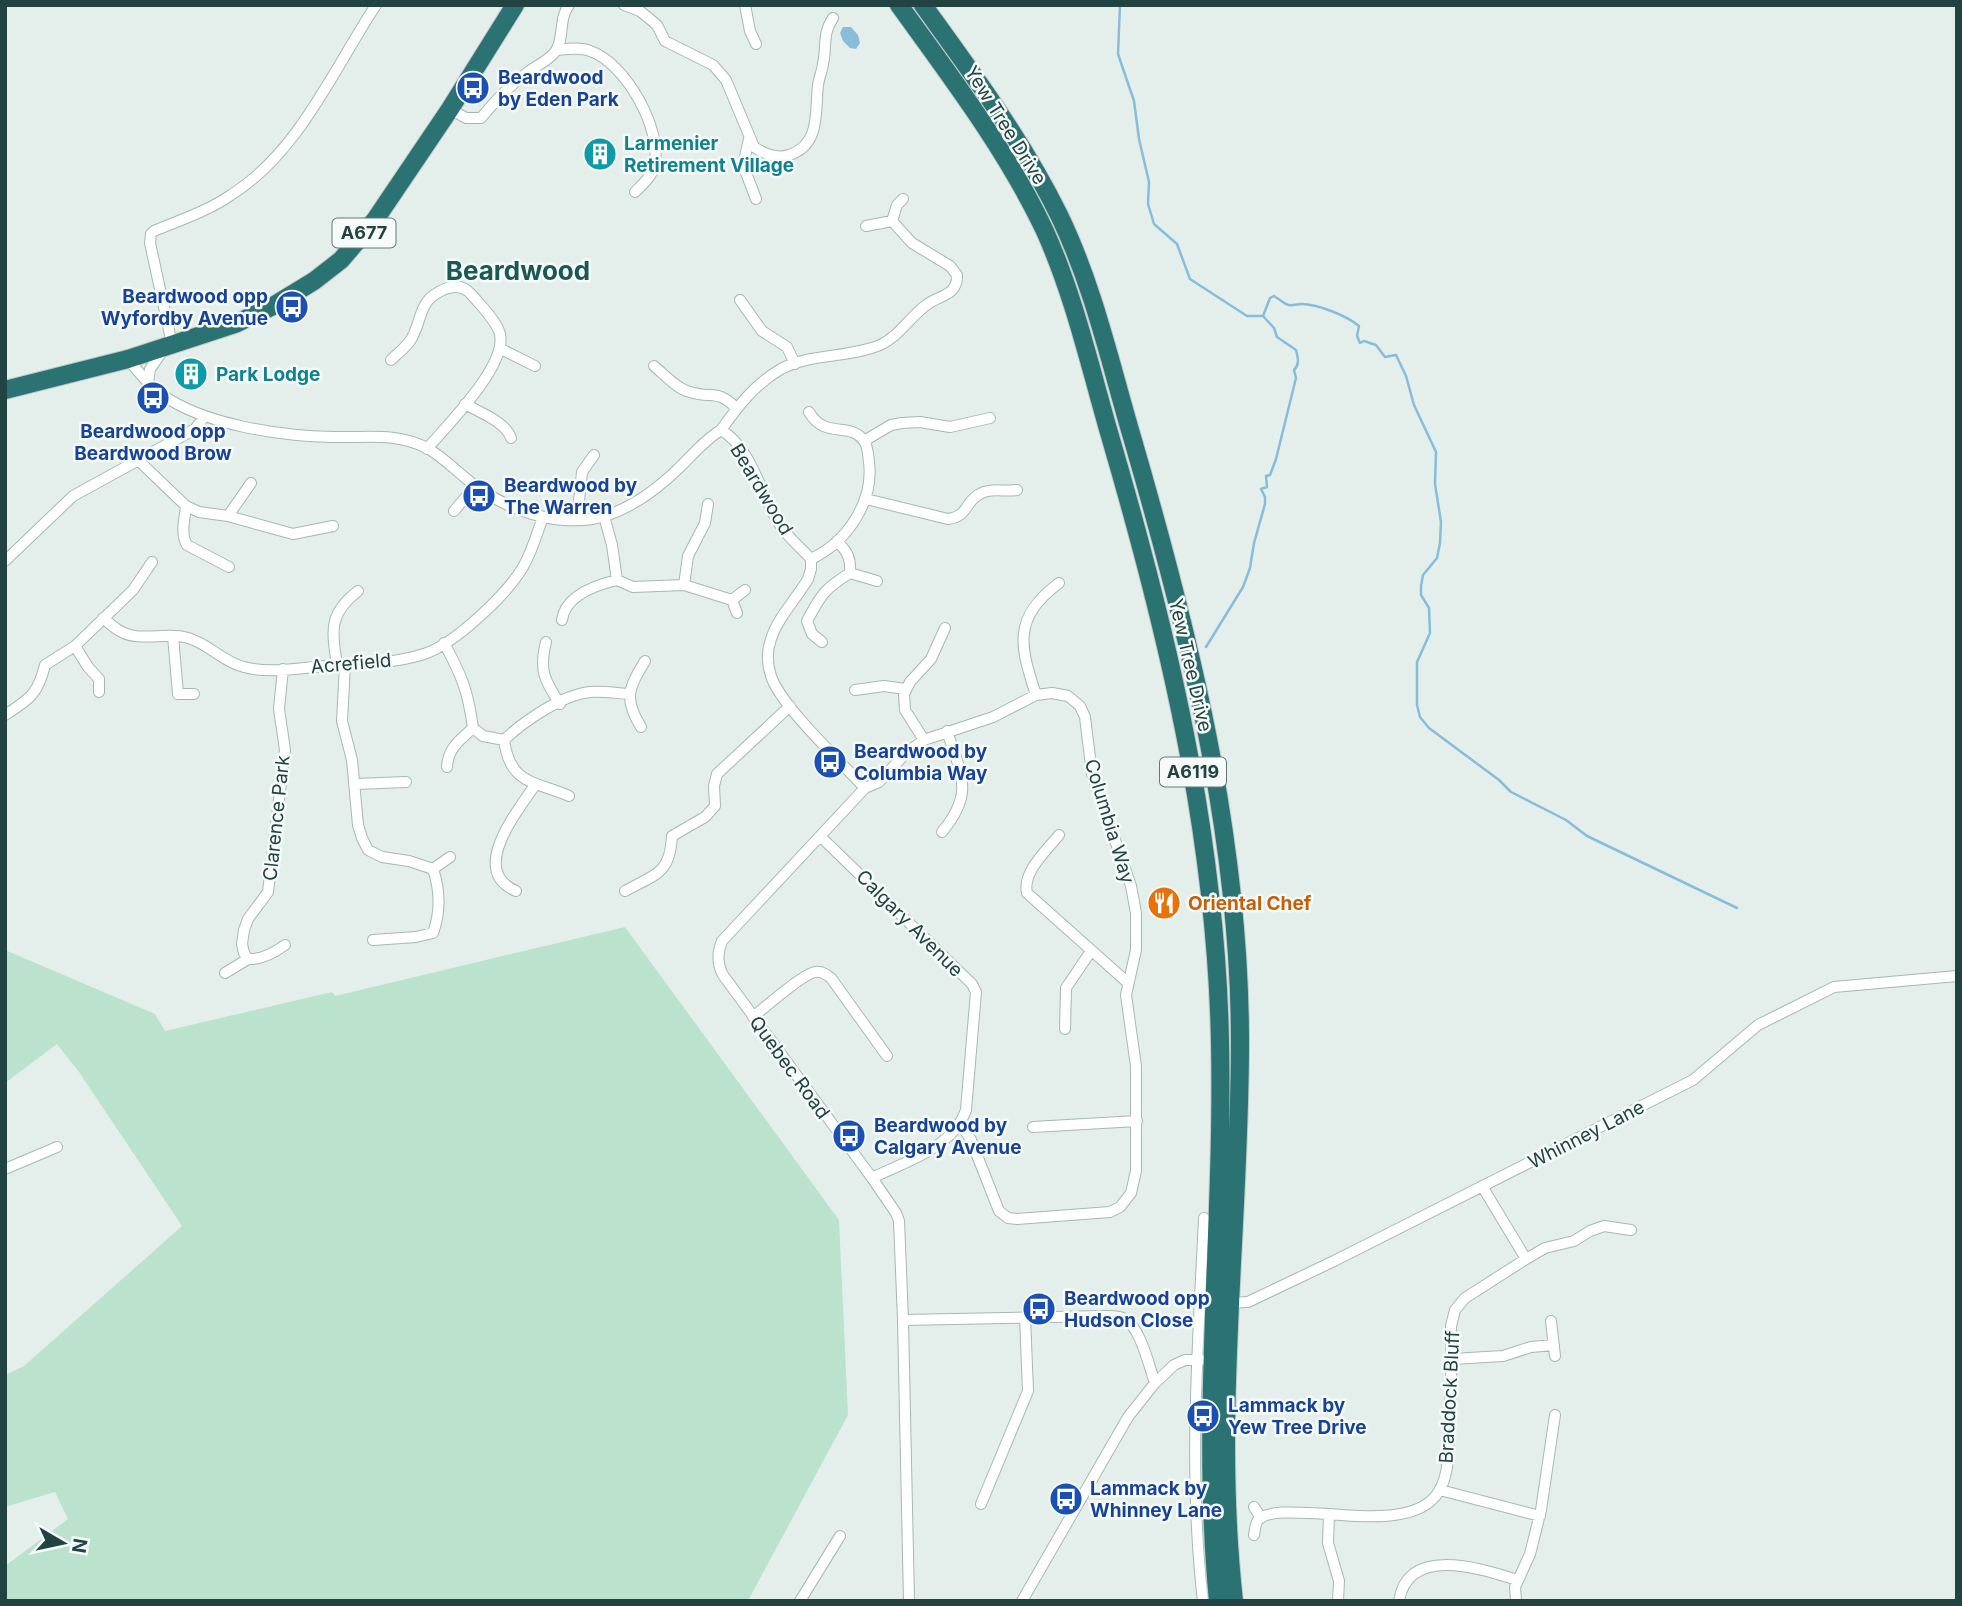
<svg xmlns="http://www.w3.org/2000/svg" width="1962" height="1606" viewBox="0 0 1962 1606" font-family="Inter,sans-serif">
  <style>
    .green { fill: #bbe2cd }
    .water { fill: #87bdd9 }
    .lines { fill: none; stroke-linecap: round; stroke-linejoin: round }
    .stream { stroke: #87bdd9; stroke-width: 2.5 }
    .street-casing { stroke: #a6b8b5; stroke-width: 12 }
    .highway-casing { stroke: #c1caca; stroke-width: 20 }
    .street { stroke: #fff; stroke-width: 10 }
    .highway { stroke: #2a7372; stroke-width: 18 }
    .labels { text-anchor: middle; stroke-width: 5; stroke-linejoin: round; paint-order: stroke }
    .shield { fill: #f6fbf9; stroke: #617a78; stroke-width: 2 }
    .shield-label { font-size: 18px; font-weight: bold; fill: #214341 }
    .transit-label { font-size: 19px; font-weight: bold; fill: #164399; stroke: #f6fbf9; text-anchor: start }
    .street-label { font-size: 19px; fill: #214341; stroke: #f6fbf9 }
    .culture-label { font-size: 19px; font-weight: bold; fill: #0d838f; stroke: #f6fbf9; text-anchor: start }
    .food-label { font-size: 19px; font-weight: bold; fill: #c56008; stroke: #f6fbf9; text-anchor: start }
    .district-label { font-size: 26px; font-weight: bold; fill: #1a5855; stroke: #f6fbf9 }
  </style>
  <rect width="100%" height="100%" fill="#e4efec"/>
  <!-- green -->
  <path class="green" d="M625,927l214,293 9,195 -99,184 -744,2v-35l63,-47 -13,-27 -50,15v-132l19,-9 158,-140 -103,-154 -22,-28 -52,39v-133l150,64 10,17 167,-39 3,4z"/>
  <!-- water -->
  <path class="water" d="M843,27h8l7,8 2,8 -4,6 -6,-1 -7,-7 -3,-8z"/>
  <g class="lines">
    <!-- stream -->
    <path class="stream" d="M1120,5l-2,49 16,47 5,38 10,43 -1,22 6,20 23,20 13,35 57,37h16l11,12 3,9 19,13c2,8 4,14 -2,20l2,8 -20,81 -6,16 -4,1 1,11 -6,2 4,8v7l-11,39 -4,25 -7,19 -37,60
      M1263,316l7,-18 4,-2c4,2 10,8 15,9 3,1 9,-1 12,-1 17,0 46,12 58,22l-2,10 3,7 4,-2 12,4 9,12 11,-2 10,21 8,29 22,47 -1,32 6,38 -1,21 -3,15 -14,17 -2,11v9l8,13 1,25 -13,29v43l3,12 9,11 70,52 12,12 55,28 21,16 150,72"/>
    <defs>
      <path id="street" d="M624,5l16,6 17,14 8,16 48,24 13,15 28,67c11,7 22,12 35,8 32,-10 26,-44 29,-70 1,-7 4,-14 5,-21 4,-18 -1,-30 10,-46
        M745,5l5,26 6,13
        M557,50c11,-1 23,-3 33,1 35,11 74,80 64,116 -2,9 -12,18 -19,25
        M450,109l16,9h15c14,-17 29,-33 47,-46 9,-7 20,-11 27,-20 10,-13 3,-33 14,-47
        M749,139l-6,26 13,34
        M892,221l5,-16 6,-6
        M740,300l22,31 25,16 8,17
        M172,344l-22,-101 1,-9 3,-3c26,-11 54,-20 77,-36 68,-43 102,-125 145,-190
        M501,349l34,17
        M128,359c10,12 20,26 33,35 43,31 120,42 172,43 33,1 63,-5 94,11 18,10 33,27 50,39 32,23 76,38 115,32 34,-6 66,-30 90,-54 12,-12 24,-26 39,-35 30,17 40,64 57,92 9,15 22,25 33,37v10l-3,10c-11,19 -30,38 -37,60 -4,11 -4,25 0,37 9,29 71,87 94,112
        M391,360c6,-6 14,-12 19,-19 10,-14 9,-36 24,-46 13,-9 27,-13 38,0 9,11 24,25 28,39 7,32 -52,90 -73,115
        M654,366c11,9 23,23 36,26 22,7 28,-3 46,16
        M148,383l2,-14 14,-20
        M465,404c14,8 41,18 46,34
        M809,412c16,28 42,9 55,29 4,5 4,14 5,21 5,40 -22,80 -58,97
        M721,430c17,-24 34,-46 60,-61 30,-16 68,-11 99,-24 20,-9 31,-30 49,-42 13,-8 29,-9 28,-28l-7,-9 -38,-23 -20,-22 -26,5
        M864,441l27,-16 11,-2 18,-1 30,5 40,-9
        M139,461l47,45 13,6 29,4 65,18 40,-8
        M866,499l82,20c20,-3 16,-15 30,-24 12,-8 26,-3 39,-5
        M186,506c-1,12 -6,28 1,39l42,22
        M454,511l21,-25
        M228,516l23,-33
        M604,516l8,29 5,35 16,7 51,-2 4,-29 17,-33 3,-19
        M577,520l5,-48 12,-17
        M5,561l68,-65 122,-67 10,-13
        M850,573l27,8
        M684,585l48,15
        M737,613l-5,-13 13,-10
        M103,618c5,4 11,10 17,13 20,12 46,0 68,7 21,6 35,24 56,29 25,7 55,1 80,-1 33,-2 69,-2 100,-12 31,-10 83,-60 99,-87 9,-15 14,-34 20,-50
        M562,620c3,-24 34,-35 55,-40
        M173,636l5,58h16
        M546,642c-7,28 -2,38 14,62
        M822,642l-10,-8 -5,-13c14,-26 17,-32 43,-48 1,-14 -2,-21 -13,-32
        M444,643c18,33 24,48 29,85l10,8 21,4c20,-19 58,-45 86,-48 12,-1 26,1 39,2
        M75,646l13,21 11,12v13
        M337,665c-5,-34 -9,-51 21,-74
        M345,665l-3,56 10,39 6,65 4,13 6,12 14,7 27,4 24,8c7,21 8,42 0,64l-17,4 -43,3
        M283,669l-4,40 6,41 -17,142 -20,27 -4,11 -2,14 2,9 4,6c14,1 26,-6 37,-14
        M855,690l29,-4 21,3
        M1036,695c-16,-49 -24,-77 23,-112
        M5,715c25,-16 33,-21 40,-50l30,-19 58,-56 19,-28
        M641,727c-18,-29 -12,-39 4,-66
        M504,740c6,45 31,41 65,56
        M924,740l-19,-30 -1,-16 6,-12 21,-23 14,-31
        M447,767c1,-19 13,-27 26,-39
        M356,784l50,-2
        M942,832c33,-40 19,-57 5,-101
        M1059,835c-12,15 -37,37 -32,58l100,89
        M821,837l151,147 4,8 -10,118c-14,39 -60,51 -94,68
        M433,869l17,-12
        M516,891c-48,-21 2,-80 19,-106
        M625,891c31,-17 45,-17 47,-55l33,-19 10,-11 -1,-20 3,-12 73,-68
        M225,973l23,-14
        M753,1017c11,-9 52,-45 63,-45 6,-1 11,3 15,6l56,78
        M1065,1029l1,-41 25,-37
        M1033,1127l104,-6
        M5,1169l52,-22
        M1482,1186l44,73 19,-11 29,-7 16,-10 14,-5 27,4
        M1228,1303l20,-1 86,-41 359,-181 65,-55 76,-38 123,-11
        M903,1320l198,-4c7,0 16,-1 22,2 17,7 26,48 32,65
        M1551,1321l4,35
        M1452,1359l51,-3 28,-9 23,-2
        M1440,1490l100,26
        M981,1504l47,-113 -3,-74
        M1254,1507l7,11
        M1254,1535c1,-5 1,-12 5,-16 12,-11 54,-5 70,-5
        M800,1601l40,-65
        M909,1601l-6,-281 -4,-99 -3,-8 -24,-35 -149,-203c-6,-11 -6,-22 -1,-34l143,-153 14,-6 27,-29 18,-13 69,-23 43,-22 16,-2 16,3 12,10 5,11 7,57 39,112 5,27v37l-10,45 10,71v105l-5,22 -11,14 -10,5 -93,7 -9,-1 -9,-7 -28,-71 -10,-16
        M1022,1601l106,-184 27,-34 19,-18 11,-5h17
        M1203,1601c-15,-127 -5,-255 1,-383
        M1338,1601l1,-20 -11,-38 1,-29c31,2 91,10 110,-23 11,-18 9,-43 10,-63 2,-34 3,-68 2,-102l4,-16 10,-12 61,-39
        M1399,1601c9,-57 83,-32 118,-21
        M1516,1601l-1,-14 15,-33 11,-44 14,-95"/>
      <path id="highway" d="M899,5c52,72 107,144 145,224 30,66 46,138 66,207 58,198 106,399 110,606 4,186 -20,372 -2,559
        M923,5c49,68 99,135 136,210 34,70 51,147 73,222 57,196 108,399 108,605 0,186 -27,373 -6,559
        M5,390l123,-31 107,-35 38,-18 41,-25 27,-21 34,-40 75,-111 65,-104"/>
    </defs>
    <!-- street casing -->
    <use href="#street" class="street-casing"/>
    <!-- highway casing -->
    <use href="#highway" class="highway-casing"/>
    <!-- street -->
    <use href="#street" class="street"/>
    <!-- highway -->
    <use href="#highway" class="highway"/>
  </g>
  <!-- icons -->
  <defs>
    <symbol id="bus-disc" viewBox="-11 -11 22 22"><circle r="9.5" fill="#1a4fb4" stroke="#f6fbf9"/><path d="M-5-6H5V4H4V6H2V4H-2V6H-4V4H-5ZM-3.5-4V0h7V-4ZM-3.5 1.2v1.5H-2V1.2ZM2 1.2v1.5H3.5V1.2Z" fill="#fff"/></symbol>
    <symbol id="building-disc" viewBox="-11 -11 22 22"><circle r="9.5" fill="#0f9aa8" stroke="#f6fbf9"/><path d="M-4-6H4V6H1V3H-1V6H-4ZM-2.5-4.3h1.7v1.8h-1.7ZM.8-4.3h1.7v1.8H.8ZM-2.5-1h1.7V.8h-1.7ZM.8-1h1.7V.8H.8Z" fill="#fff"/></symbol>
    <symbol id="restaurant-disc" viewBox="-11 -11 22 22"><circle r="9.5" fill="#e8710a" stroke="#f6fbf9"/><path d="M-5-6h1v4h1v-4h1v4h1v-4h1v5L-1.5 .5V6h-2V.5L-5-1ZM5-6V6H3V1.5H1.5Q1.5-4 5-6Z" fill="#fff"/></symbol>
  </defs>
  <g fill-rule="evenodd">
    <use href="#bus-disc" x="454" y="69" width="38" height="38"/>
    <use href="#building-disc" x="581" y="135" width="38" height="38"/>
    <use href="#bus-disc" x="273" y="288" width="38" height="38"/>
    <use href="#building-disc" x="172" y="355" width="38" height="38"/>
    <use href="#bus-disc" x="134" y="379" width="38" height="38"/>
    <use href="#bus-disc" x="460" y="477" width="38" height="38"/>
    <use href="#bus-disc" x="811" y="743" width="38" height="38"/>
    <use href="#restaurant-disc" x="1145" y="884" width="38" height="38"/>
    <use href="#bus-disc" x="830" y="1117" width="38" height="38"/>
    <use href="#bus-disc" x="1020" y="1290" width="38" height="38"/>
    <use href="#bus-disc" x="1184" y="1397" width="38" height="38"/>
    <use href="#bus-disc" x="1047" y="1480" width="38" height="38"/>
  </g>
  <g class="labels">
    <!-- shield labels -->
    <g class="shield">
      <rect x="332.5" y="218.5" width="63" height="29" rx="5"/>
      <rect x="1160" y="757.5" width="66" height="29" rx="5"/>
    </g>
    <g class="shield-label">
      <text x="364" y="239">A677</text>
      <text x="1193" y="778">A6119</text>
    </g>
    <!-- transit labels -->
    <g class="transit-label">
      <text x="498" y="84">Beardwood<tspan x="498" dy="22">by Eden Park</tspan></text>
      <text x="268" y="303" text-anchor="end">Beardwood opp<tspan x="268" dy="22">Wyfordby Avenue</tspan></text>
      <text x="153" y="438" text-anchor="middle">Beardwood opp<tspan x="153" dy="22">Beardwood Brow</tspan></text>
      <text x="504" y="492">Beardwood by<tspan x="504" dy="22">The Warren</tspan></text>
      <text x="854" y="758">Beardwood by<tspan x="854" dy="22">Columbia Way</tspan></text>
      <text x="874" y="1132">Beardwood by<tspan x="874" dy="22">Calgary Avenue</tspan></text>
      <text x="1064" y="1305">Beardwood opp<tspan x="1064" dy="22">Hudson Close</tspan></text>
      <text x="1228" y="1412">Lammack by<tspan x="1228" dy="22">Yew Tree Drive</tspan></text>
      <text x="1090" y="1495">Lammack by<tspan x="1090" dy="22">Whinney Lane</tspan></text>
    </g>
    <!-- street labels -->
    <g class="street-label">
      <text transform="translate(1006 125) rotate(58)" y="7">Yew Tree Drive</text>
      <text transform="translate(762 489) rotate(59)" y="7">Beardwood</text>
      <text transform="translate(351 663) rotate(-5)" y="7">Acrefield</text>
      <text transform="translate(1191 665) rotate(77)" y="7">Yew Tree Drive</text>
      <text transform="translate(276 818) rotate(-84)" y="7">Clarence Park</text>
      <text transform="translate(1110 821) rotate(73)" y="7">Columbia Way</text>
      <text transform="translate(910 923) rotate(45)" y="7">Calgary Avenue</text>
      <text transform="translate(790 1067) rotate(54)" y="7">Quebec Road</text>
      <text transform="translate(1586 1134) rotate(-27)" y="7">Whinney Lane</text>
      <text transform="translate(1449 1397) rotate(-87)" y="7">Braddock Bluff</text>
    </g>
    <!-- culture labels -->
    <g class="culture-label">
      <text x="624" y="150">Larmenier<tspan x="624" dy="22">Retirement Village</tspan></text>
      <text x="216" y="381">Park Lodge</text>
    </g>
    <!-- food labels -->
    <g class="food-label">
      <text x="1188" y="910">Oriental Chef</text>
    </g>
    <!-- district labels -->
    <g class="district-label">
      <text x="518" y="280">Beardwood</text>
    </g>
  </g>
  <!-- border -->
  <rect width="1962" height="1606" fill="none" stroke="#214341" stroke-width="14"/>
  <!-- north arrow -->
  <g transform="translate(63 1543) rotate(99)" stroke="#f6fbf9" stroke-width="5" paint-order="stroke">
  <path d="M0-5L12 26L0 18L-12 26Z" fill="#214341"/>
  <text y="-10" font-size="19" font-weight="bold" text-anchor="middle" fill="#214341">N</text>
  </g>
</svg>
